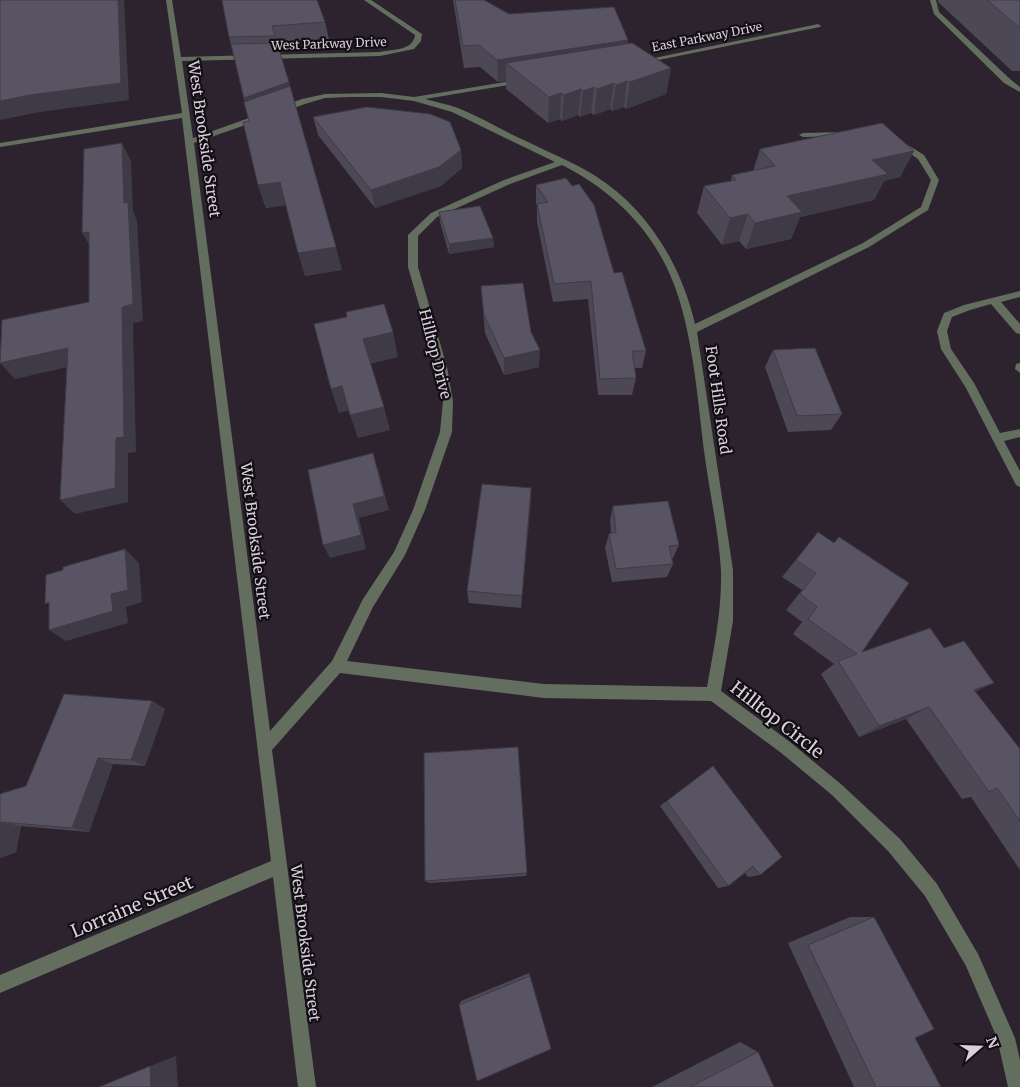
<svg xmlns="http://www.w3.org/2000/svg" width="1020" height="1087" viewBox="0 0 1020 1087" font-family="Merriweather,serif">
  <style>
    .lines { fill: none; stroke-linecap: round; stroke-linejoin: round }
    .minor { fill: #636e5f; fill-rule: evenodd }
    .wall { fill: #4c4856 }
    .shaded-wall { fill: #3e3b46 }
    .building { fill: #585464; stroke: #3e3b46 }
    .labels { text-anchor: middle; stroke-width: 4.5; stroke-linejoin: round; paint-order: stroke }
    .far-street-label { font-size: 12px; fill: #d7d1d9; stroke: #120e13 }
    .street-label { font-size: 15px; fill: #d7d1d9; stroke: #120e13 }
    .near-street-label { font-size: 18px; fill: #d7d1d9; stroke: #120e13 }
  </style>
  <rect width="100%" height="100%" fill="#2c232f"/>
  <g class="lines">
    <!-- minor -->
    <path class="minor" d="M166,0h6l9,57 199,-5c13,-3 33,-1 35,-17l-51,-35h7l51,34 -1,7 -7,8 -34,7 -198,5 11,77 109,-39 23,-5 56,-1 33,4 110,-18v4h-3l-96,16c10,3 22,5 33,9 23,9 45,23 68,33 22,11 47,21 68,34 53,33 87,89 101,149l168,-81 58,-36 10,-27 -13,-21 -22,-15 7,-2 21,13 15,25 -11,30 -59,37 -172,85 36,238v51l-12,70 69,51 52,43 58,54 37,45 41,70 37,84 5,22v27h-12l-11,-49 -31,-72 -41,-70 -37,-45 -56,-56 -52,-43 -69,-51 -167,-3 -204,-25 -68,77 44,337h-18l-25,-210 -273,116v-18l271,-114 -89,-743 -182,29v-4l182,-30zM350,97h31l33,4 38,11 103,50 -51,18 -73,33 -23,22v32l29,100 6,34 -3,31 -27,78 -19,42 -31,47 -31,62 -62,70 -76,-588 114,-40 17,-5zM562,165c45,23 81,55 104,101 27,54 31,132 39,192 5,37 14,76 16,113 1,39 -7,77 -14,116l-163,-3 -197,-23 26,-54 32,-52 20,-45 27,-78 1,-31 -6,-34 -29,-100v-31l19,-19 73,-33z
      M930,0h6l3,12 71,67 10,8v5l-16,-9 -70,-69z
      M818,24l3,2 -1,1 -181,37 -4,-2z
      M845,132h3v4l-45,1 -4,-2 4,-2z
      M1020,291v6l-19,5 19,22v10l-4,-1 -25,-29 -21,6 -18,7 -5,14 4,18 23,34 26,50 20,-4v8l-16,4 16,30v16l-4,-2 -50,-97 -25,-39 -4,-18 7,-18 20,-8z
      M1020,363v10l-5,-4 1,-5z"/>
  </g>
  <!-- wall -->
  <path class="wall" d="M222,0l103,22 4,17 -52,4 65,227 -37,6 -19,-71 -20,3 -8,-23 -9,-64 -20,-84z
    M453,0h31l25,14 118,30 44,24 -5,26 -40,15 -2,-2 -12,4 -2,-2 -16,6 -3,-2 -11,4 -2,-2 -16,6 -2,-2 -12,4 -42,-34v-8l-8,1 -18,-15 -16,1z
    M938,0h82v71h-8l-74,-69z
    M313,117l148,33 1,18 -21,18 -66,22 -57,-73z
    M760,149l154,2 -14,26 -16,4 -10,19 -74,17 -9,22 -45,10 -7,-8 -17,4 -25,-32 7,-27 27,-5 1,-6 21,-4z
    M536,185l78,88 32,78 -4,17h-7l1,10 -4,17h-34l-10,-96 -35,3 -16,-80v-16l-1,-3z
    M439,212l54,26 1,9 -45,7 -9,-32z
    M481,286l50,46 8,35 -35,8 -19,-42z
    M773,350l69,64 -11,16 -43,2 -23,-65z
    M531,488l-10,120 -52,-5 -2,-12z
    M613,506l66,39 -6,13 -2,1 2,5 -6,13 -55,5 -7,-34 4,-14 2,-1 -1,-13z
    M818,532l44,120 82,-4 32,44 44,57v121l-49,-73 -9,2 -56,-80 -47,18 -38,-63 13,-10 -41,-30 9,-12 -16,-12 16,-20 -20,-13z
    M152,701l13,8 -20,57 -32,-2 -24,68 -68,-6 -5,26 -16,6v-64l26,-8z
    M713,766l47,109 -12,2 -3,-4 -17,13 -10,2 -58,-82z
    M527,873l-1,3 -96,7 -5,-2z
    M850,917h24l41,121 26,49h-87l-66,-144z
    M529,973l22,76 -92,-44 2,-4z
    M740,1042l18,10 16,35h-122z"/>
  <!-- shaded-wall -->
  <path class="shaded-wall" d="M118,0h6l5,100 -89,12 -40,8v-19z
    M628,40l-3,22 -119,1v18l-8,1 -1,-22z
    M671,68l-5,26 -40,15 4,-27z
    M627,81l-3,26 -12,4 4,-26z
    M289,82l4,18 -43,16 -6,-18z
    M614,83l-4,26 -16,6 3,-26z
    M594,87l-3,26 -11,4 3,-26z
    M581,89l-3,26 -16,6 2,-26z
    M561,93l-1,26 -12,4 1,-26z
    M122,143l9,18 2,50 4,9 6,101 -10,2 3,129 -8,1v49l-53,12 -15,-14 56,-62 6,-131 2,-104z
    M461,150l1,18 -21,18 -66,22 -4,-18z
    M914,151l-14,26 -16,4 -10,19 -74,17 -9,22 -45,10 9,-26 32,-27 85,-36z
    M280,182l7,22 -21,4 -8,-23z
    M748,214l-9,27 -17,4 8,-27z
    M89,232l4,19 -11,-18z
    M493,238l1,9 -45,7v-10z
    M336,247l6,23 -37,6 -7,-23z
    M393,332l5,25 -28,7 -7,-25z
    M68,348l13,16 -66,15 -15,-16z
    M540,350l-1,17 -35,8v-17z
    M342,386l8,24 -11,3 -8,-24z
    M384,407l6,23 -32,8 -8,-23z
    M378,468l11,42 -30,8 7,31 -36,9 -7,-13z
    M531,488v15l-10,105z
    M125,549l14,14 3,39 -16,5 2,16 -62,18 -17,-11 62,-36z
    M994,683l-25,12 5,-5z
    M152,701l13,8 -20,57 -14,-6z
    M929,707l-23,12 -47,18 20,-11z
    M98,758l15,6 -24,68 -17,-4z
    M1,822l20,4 -5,26 -16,6v-30z
    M176,1056l2,31h-27l-1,-21z"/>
  <!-- building -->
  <path class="building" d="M0,0h118l3,83 -91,12 -30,6z
    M222,0h95l8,22 -53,4 3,10 -46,1z
    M455,0h29l25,14 105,-7 14,33 -131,20 -18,-15 -16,1z
    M987,0h33v28z
    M277,43l12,39 -45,16 -13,-54z
    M632,43l39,25 -41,14 -3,-1 -11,4 -2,-2 -17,6 -3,-2 -11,4 -2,-2 -17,6 -3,-2 -12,4 -43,-34z
    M290,86l46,161 -38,6 -18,-71 -22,3 -15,-63 6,-1 -5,-19z
    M367,107l63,7 20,8 11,28 -22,17 -68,23 -58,-73z
    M882,123l32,28 -42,9 16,14 -101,22 15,16 -47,11 -7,-9 -18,4 -26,-32 32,-6 -4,-5 43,-9 -15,-17z
    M122,143l2,60 4,-1 5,102 -11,3 2,130 -8,1 -1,50 -55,12 8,-152 -68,15 2,-43 87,-18v-70l-7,1 2,-84z
    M566,178l6,8 7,-2 15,21 20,68 8,-1 24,79h-14l4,27 -36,1 -9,-98 -37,3 -17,-80 11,-2 -12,-17z
    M480,206l13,32 -44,6 -10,-32z
    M523,283l8,49 9,18 -36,8 -20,-43 -3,-29z
    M384,304l9,28 -30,7 21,68 -34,8 -8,-29 -11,3 -17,-65 33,-7 -1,-5z
    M815,348l27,66 -45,2 -24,-66z
    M373,453l11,43 -31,8 8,31 -38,10 -15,-75z
    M482,484l49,4 -9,108 -55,-5z
    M668,501l11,44 -10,1 4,18 -57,5 -7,-35 7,-2 -3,-26z
    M818,532l16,11 5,-6 70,46 -47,69 68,-24 14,20 20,-7 30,42 -20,7 46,59v72l-23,-33 -8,4 -60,-85 -50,19 -41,-65 19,-7 -49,-35 9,-12 -17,-13 16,-21 -20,-13z
    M125,549l3,41 -17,4 2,17 -64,19v-28l-4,2 1,-29 17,-5v-3z
    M64,694l88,7 -21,59 -33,-2 -26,70 -71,-6 -1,6v-34l26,-8z
    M518,747l9,126 -102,8 -1,-128z
    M713,766l69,91 -22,18 -7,-9 -25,20 -61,-85z
    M874,917l60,112 -19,9 26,49h-65l-68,-142z
    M530,976l21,73 -74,32 -18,-76z
    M758,1052l16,35h-84z
    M150,1066l1,21h-52z"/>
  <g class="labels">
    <!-- far-street labels -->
    <g class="far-street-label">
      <text transform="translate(707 37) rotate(-11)" y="4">East Parkway Drive</text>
      <text transform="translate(329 44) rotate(-2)" y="4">West Parkway Drive</text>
    </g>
    <!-- street labels -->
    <g class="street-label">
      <text transform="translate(204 139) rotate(82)" y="5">West Brookside Street</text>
      <text transform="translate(435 354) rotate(76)" y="5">Hilltop Drive</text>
      <text transform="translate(718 400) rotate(82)" y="5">Foot Hills Road</text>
      <text transform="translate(255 541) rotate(83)" y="5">West Brookside Street</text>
      <text transform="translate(305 943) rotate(83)" y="5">West Brookside Street</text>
    </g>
    <!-- near-street labels -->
    <g class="near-street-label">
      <text transform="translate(777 720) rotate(38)" y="6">Hilltop Circle</text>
      <text transform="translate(132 907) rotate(-23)" y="6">Lorraine Street</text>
    </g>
  </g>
  <!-- north arrow -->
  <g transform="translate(980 1047) rotate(70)" stroke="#120e13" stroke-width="4" paint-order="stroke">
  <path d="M0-4L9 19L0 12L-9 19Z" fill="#d7d1d9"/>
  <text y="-8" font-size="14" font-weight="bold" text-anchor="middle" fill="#d7d1d9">N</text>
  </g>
</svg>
